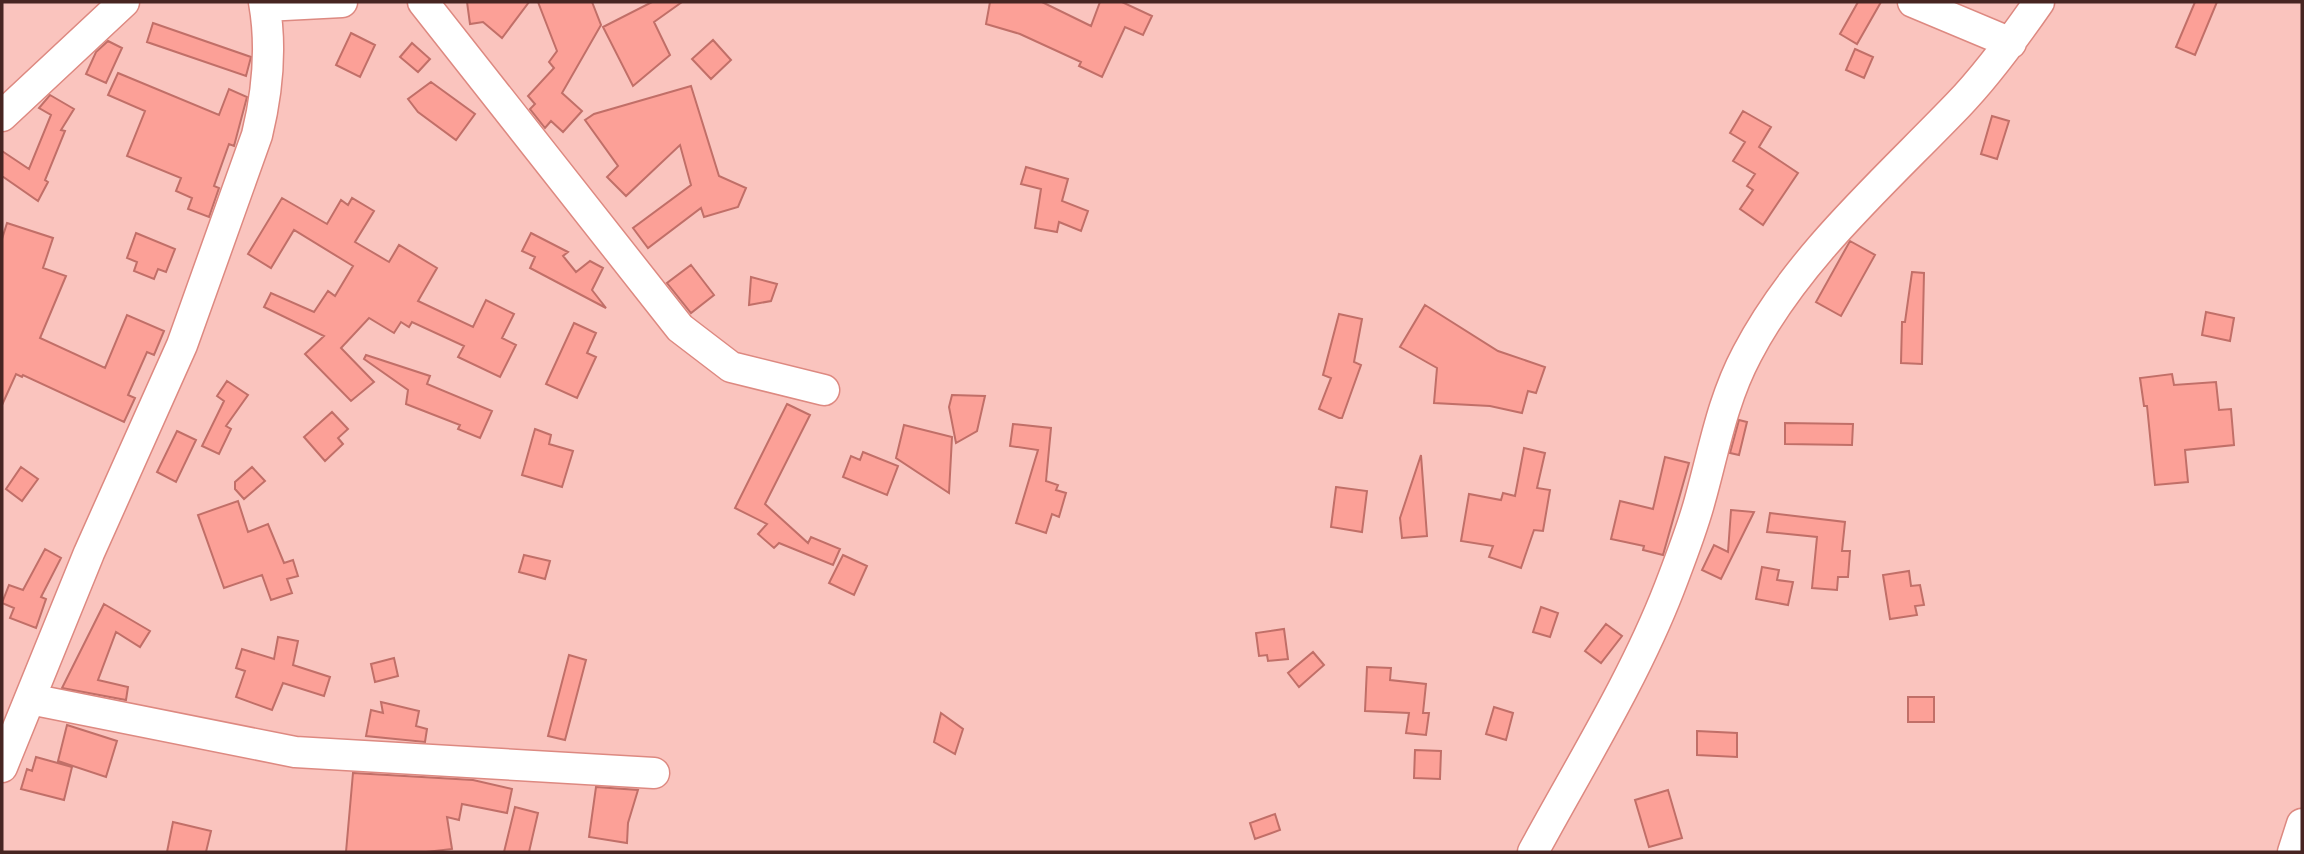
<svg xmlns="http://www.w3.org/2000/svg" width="2304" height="854" viewBox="0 0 2304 854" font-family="Ubuntu,sans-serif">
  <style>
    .building { fill: #fca097; stroke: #c16f68; stroke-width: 2 }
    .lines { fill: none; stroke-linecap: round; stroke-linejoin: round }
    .minor-casing { stroke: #dd8981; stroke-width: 33 }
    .minor { stroke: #fff; stroke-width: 30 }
  </style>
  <rect width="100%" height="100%" fill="#fac4be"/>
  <!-- building -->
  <path class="building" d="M467,2h62l-27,36 -19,-16 -13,2z
    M538,2h54l9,23 -39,68 20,18 -19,21 -12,-11 -6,7 -15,-19 5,-5 -7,-8 26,-28 -5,-6 8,-11z
    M652,2h30l-28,20 16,33 -37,31 -30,-59z
    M990,2h52l49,24 9,-24h22l30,14 -9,19 -18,-8 -23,50 -23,-11 2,-4 -61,-28 -34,-10z
    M1858,2h23l-24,42 -17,-10z
    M2195,2h22l-22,53 -19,-8z
    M153,23l98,34 -5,19 -99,-34z
    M351,33l24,12 -15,32 -24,-12z
    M713,40l18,20 -20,19 -19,-20z
    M108,41l14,7 -16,35 -20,-9 10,-22z
    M412,43l18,16 -12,13 -18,-15z
    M1855,49l18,8 -9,21 -18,-8z
    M118,73l101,42 10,-26 18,8 -13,49 -5,-2 -15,42 5,2 -10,29 -21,-8 4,-11 -16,-7 5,-13 -54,-22 18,-45 -37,-16z
    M431,82l44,32 -19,26 -38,-28 -10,-13z
    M691,86l28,90 27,12 -8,19 -34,10 -3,-9 -53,40 -15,-20 58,-43 -11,-40 -54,51 -19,-19 11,-11 -33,-46 9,-6z
    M50,95l24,14 -13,21 4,1 -20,49 3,2 -10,19 -36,-25v-25l27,18 22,-54 -12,-7z
    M1743,111l28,16 -12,20 39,26 -35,52 -23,-16 13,-19 -6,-4 8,-12 -22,-13 12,-19 -15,-9z
    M1992,116l17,5 -12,38 -16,-5z
    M1026,167l42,12 -6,22 26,10 -7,20 -22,-9 -2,10 -22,-4 6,-39 -20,-5z
    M282,198l45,26 14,-24 7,5 4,-7 22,13 -19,31 34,20 10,-17 38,23 -19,33 55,26 13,-27 28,14 -12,24 14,7 -16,32 -42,-20 6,-11 -52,-24 -3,5 -8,-5 -7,11 -25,-15 -28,30 33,34 -23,19 -46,-47 19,-18 -60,-29 7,-14 43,19 14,-21 7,5 18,-30 -59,-36 -23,38 -23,-14z
    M7,223l46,15 -10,30 23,8 -26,62 65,30 22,-53 37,16 -10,24 -7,-3 -19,43 7,3 -11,24 -101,-47 -1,2 -6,-3 -14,31v-166z
    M136,233l39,16 -9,23 -8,-3 -4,10 -20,-8 3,-9 -10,-4z
    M531,233l37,19 -5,4 13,16 14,-11 13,7 -11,22 14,18 -76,-40 5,-11 -13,-6z
    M1850,241l25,14 -34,61 -25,-14z
    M691,265l23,30 -23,18 -24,-30z
    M1912,272l12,1 -2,91 -21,-1 1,-41h3z
    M751,277l26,7 -6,17 -22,4z
    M1425,305l73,46 47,16 -9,26 -8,-2 -6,22 -32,-7 -56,-3 3,-35 -37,-21z
    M2206,312l28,6 -4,23 -28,-6z
    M1339,314l23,5 -8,43 7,3 -19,53h-3l-20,-9 12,-31 -8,-3z
    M574,323l22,10 -9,20 9,4 -19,41 -31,-14z
    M366,355l64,21 -3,8 65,27 -12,27 -22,-9 2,-4 -54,-21 2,-14 -44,-31z
    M2172,374l2,11 42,-3 3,28 12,-1 3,36 -49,5 3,32 -33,3 -8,-79h-3l-4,-28z
    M227,381l21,14 -22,31 5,3 -12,25 -17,-8 22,-45 -7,-5z
    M952,395l33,1 -8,35 -21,12 -7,-36z
    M787,404l23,11 -45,89 43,39 3,-6 29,12 -7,16 -54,-22 -5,5 -16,-14 9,-10 -32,-16z
    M332,412l16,17 -10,9 5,6 -18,17 -21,-24z
    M1739,420l8,2 -8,33 -9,-2z
    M1785,423l68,1 -1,21 -67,-1z
    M1013,424l38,4 -5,53 12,4 -2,5 10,3 -7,24 -7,-3 -6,19 -30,-10 22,-73 -28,-4z
    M904,425l48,12 -3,56 -53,-35z
    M535,429l16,6 -2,9 24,7 -11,36 -40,-12z
    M177,431l19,9 -20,42 -19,-10z
    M1524,448l21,5 -8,35 13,2 -7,41 -9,-1 -13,38 -32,-11 4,-11 -32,-5 8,-47 32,6 2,-7 12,3z
    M863,452l35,14 -11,29 -44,-18 8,-21 9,4z
    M1421,455l6,81 -25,2 -2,-20z
    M1665,457l24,6 -26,92 -20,-5 1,-4 -33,-7 9,-38 33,8z
    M21,467l17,12 -16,22 -16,-12z
    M252,467l13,14 -21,18 -9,-10v-7z
    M1336,487l31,4 -5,41 -31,-5z
    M238,501l10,31 20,-8 16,39 9,-3 5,16 -11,3 5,14 -21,7 -9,-25 -38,13 -26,-73z
    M1731,510l23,2 -33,67 -19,-9 12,-25 14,7z
    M1770,513l75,9 -3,29h8l-2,26h-10l-1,13 -25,-2 5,-51 -50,-5z
    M45,549l16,9 -20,39 5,2 -10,29 -26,-10 4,-10 -12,-5 7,-18 14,5z
    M524,555l26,6 -5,18 -26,-7z
    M843,555l24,11 -13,29 -25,-12z
    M1762,567l17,3 -2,10 16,2 -5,23 -32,-6z
    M1909,571l2,15 9,-1 4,20 -9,1 2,9 -27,4 -7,-44z
    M104,604l46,27 -10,16 -24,-15 -18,48 30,7 -2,13 -64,-12z
    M1541,607l17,6 -8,24 -17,-5z
    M1606,624l16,12 -21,27 -16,-12z
    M1284,629l4,30 -20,2 -1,-6 -8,1 -3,-23z
    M278,637l20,4 -5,24 37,12 -6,19 -41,-13 -11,27 -36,-13 9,-26 -9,-3 6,-19 32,10z
    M1313,652l11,13 -25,22 -11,-14z
    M569,655l17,5 -21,80 -17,-4z
    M394,658l4,18 -23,6 -4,-18z
    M1367,667l24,1 -1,12 36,4 -3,29h6l-3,22 -20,-2 3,-20 -44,-2z
    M1908,697h26v25h-26z
    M381,702l38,9 -3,15 11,3 -2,13 -59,-6 5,-26 12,3z
    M1494,707l19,6 -7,27 -20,-6z
    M941,713l22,16 -8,25 -21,-12z
    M67,725l50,16 -11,36 -48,-16z
    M1697,731l40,2v24l-40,-2z
    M1415,750l26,1 -1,28 -26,-1z
    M36,757l36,10 -8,33 -43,-11 6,-20 5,2z
    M353,773l120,7 39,9 -5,24 -45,-9 -3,16 -12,-3 5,32 -26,3h-80z
    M596,787l42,3 -10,33 -1,20 -38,-6z
    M1668,790l14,48 -33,9 -14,-47z
    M515,807l23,6 -9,39h-25z
    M1275,814l5,16 -25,9 -5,-16z
    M173,822l38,9 -5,21h-39z"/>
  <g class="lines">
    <defs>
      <path id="minor" d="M423,2l257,326 51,39 93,23
        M1913,2l98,41
        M265,6l77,-4
        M2,116l122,-114
        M30,699l265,53 359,21
        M2,767l87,-214 93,-208 75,-210c11,-45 15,-88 7,-133
        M1533,852c46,-85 101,-173 136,-263 11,-29 23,-59 31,-89 14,-50 22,-99 47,-146 50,-96 136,-171 211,-249 30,-31 56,-67 81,-103
        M2293,852l9,-28"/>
    </defs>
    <!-- minor casing -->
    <use href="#minor" class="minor-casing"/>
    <!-- minor -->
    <use href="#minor" class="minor"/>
  </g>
  <!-- border -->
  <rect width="2304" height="854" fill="none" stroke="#472522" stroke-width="7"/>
</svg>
